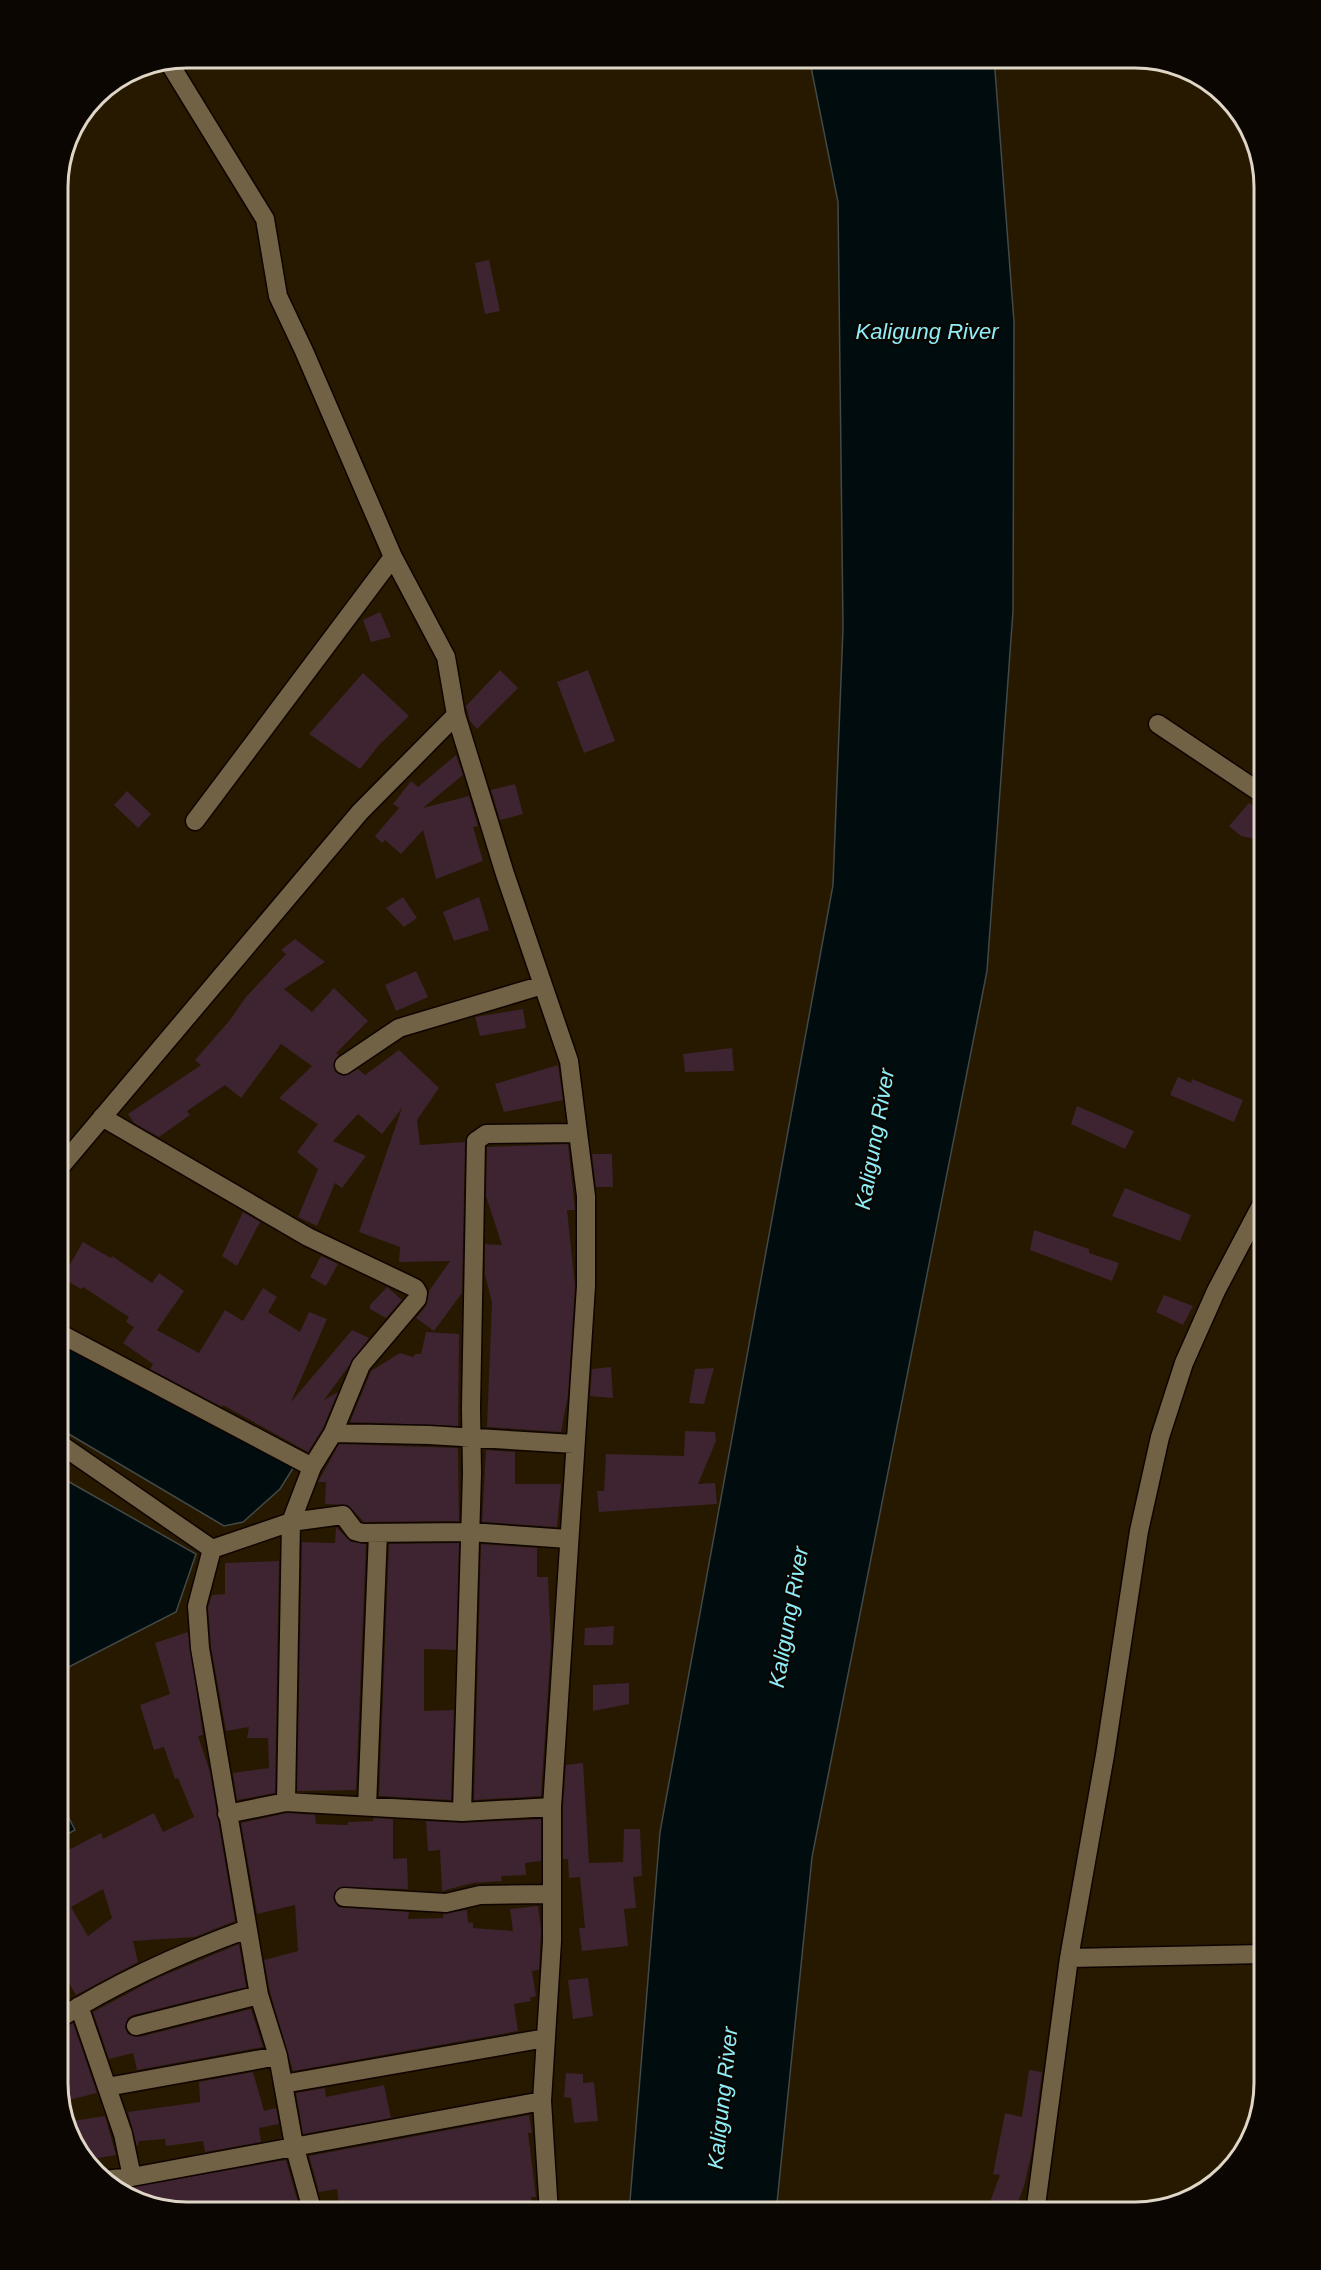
<svg xmlns="http://www.w3.org/2000/svg" width="1321" height="2270" viewBox="0 0 1321 2270" font-family="Helvetica,sans-serif">
  <style>
    .water { fill: #000c0e; stroke: #434946; stroke-width: 1.5 }
    .building { fill: #3e2330; fill-rule: evenodd }
    .lines { fill: none; stroke-linecap: round; stroke-linejoin: round }
    .minor-casing { stroke: #0f0400; stroke-width: 21 }
    .minor { stroke: #716145; stroke-width: 18 }
    .labels { text-anchor: middle; stroke-width: 4.5; stroke-linejoin: round; paint-order: stroke }
    .water-label { font-size: 22px; font-style: italic; fill: #8feef8; stroke: #0b0601 }
    .rim { fill: none; stroke: #dfd6c7; stroke-width: 3 }
  </style>
  <rect width="100%" height="100%" fill="#261900"/>
  <!-- water -->
  <path class="water" d="M809,57h185l20,265 -1,289 -26,360 -175,886 -36,356h-147l31,-381 173,-947 10,-257 -5,-426z
    M57,1342l238,123 -15,24 -37,33 -19,4 -167,-99z
    M57,1475l139,79 -20,58 -119,61z
    M57,1795l18,35 -18,10z"/>
  <!-- building -->
  <path class="building" d="M489,260l11,51 -15,3 -10,-51z
    M380,612l11,25 -20,5 -8,-22z
    M500,670l18,18 -41,41 -7,-8 -4,-15z
    M588,670l27,71 -31,12 -27,-71z
    M363,673l46,43 -30,29 -19,24 -51,-35z
    M456,755l7,20 -40,33 46,-12 9,30 -5,1 10,34 -47,18 -13,-49 -22,24 -16,-14 -3,3 -7,-7 24,-28 -6,-4 18,-23 7,6z
    M515,784l8,30 -23,6 -9,-30z
    M127,791l24,23 -13,14 -24,-23z
    M1249,803l15,10v28l-23,-5 -12,-10z
    M403,897l14,21 -13,9 -18,-19z
    M479,897l10,33 -35,11 -11,-29z
    M295,939l30,23 -41,27 28,23 22,-24 34,33 -32,32 3,2 -5,6 1,11 10,4 13,-7 7,6 34,-25 40,38 -22,32 3,25 45,-3 -3,151 -28,38 -18,-13 10,-12 3,-15 21,-30 -51,1 1,-15 -41,-15 43,-124 -20,26 -24,-20 -25,27 33,15 -24,32 -7,-5 -18,43 -19,-9 20,-48 -21,-17 21,-28 -39,-26 33,-32 -31,-22 -40,54 -16,-13 -38,26 3,4 -31,22 -25,-14 -6,-9 73,-49 -6,-5 35,-40 16,-23 40,-43 -5,-4z
    M416,971l12,26 -32,14 -11,-26z
    M523,1009l3,19 -46,8 -5,-19z
    M732,1048l2,23 -49,1 -2,-18z
    M558,1065l5,35 -59,12 -9,-28z
    M1178,1077l13,6 1,-4 51,21 -9,22 -64,-27z
    M1077,1106l57,25 -9,18 -54,-25z
    M568,1144l7,66h-8l8,76 -7,109 -7,37 -74,-5 5,-125 -7,-27v-31l17,1 -16,-49 1,-49z
    M592,1154h20l1,33h-17z
    M1125,1188l66,27 -11,26 -68,-25z
    M243,1212l17,10 -23,44 -15,-10z
    M1034,1230l55,19v4l30,10 -7,18 -82,-31z
    M83,1242l28,16 1,-2 40,27 7,-10 25,18 -27,39 42,23 26,-43 18,11 20,-33 14,9 -9,15 32,20 9,-20 18,7 -36,83 61,-72 17,8 -45,62 14,-8 -15,36 -15,24 -85,-47 -1,2 -72,-38 3,-5 -30,-21 11,-16 -8,-5 3,-5 -46,-30 -2,2 -19,-11z
    M321,1256l17,8 -12,22 -16,-9z
    M387,1287l15,13 -16,18 -16,-9v-4z
    M1164,1295l29,11 -10,19 -27,-13z
    M426,1332l33,2 -1,92 -108,-4 21,-51 29,-18 13,4 2,-3h6z
    M611,1367l2,31 -23,-2 2,-27z
    M714,1368l-10,36 -15,-1 6,-34z
    M685,1431l30,1 1,9 -18,43 17,-1 2,21 -118,8 -2,-21h7l2,-37 78,2z
    M339,1444l119,4 1,73 -95,1 -16,-17 -23,-1 1,-22h-8z
    M486,1450l29,2v32h46l-4,43 -75,-5z
    M336,1527l15,15 15,2 -10,246 -59,1 5,-249 33,1z
    M459,1543l-3,107 -32,-1v62l30,-1 -3,90 -72,-4 10,-252z
    M481,1544l56,4v29h11l3,68 -10,151 -67,4z
    M279,1561l-4,232 -38,7 -4,-27 36,-5 -1,-30h-21l2,-11 -23,4 -15,-84 -3,-40 4,-12 13,-1v-31z
    M614,1626l-1,19h-29l1,-17z
    M188,1632l15,103 -5,1 12,36 25,149 -40,16 -62,4 5,21 -62,33 -19,-32v-110h6l38,-20 2,6 51,-26 9,19 31,-15 -16,-39 -3,1 -11,-32 -10,3 -14,-45 30,-11 -15,-51zM103,1889l9,29 -24,18 -17,-29z
    M629,1683v21l-36,7v-26z
    M583,1763l6,100 34,-1 1,-33h16l2,47 -9,1 3,31 -12,1 4,37 -46,5 -3,-23h6l-5,-51 -11,1 -1,-19h-5v-52l3,-42z
    M287,1813l28,2 1,9 32,1v-3l25,-1v-3l20,1v40l14,-1 1,31 -68,-2 -7,10 5,10 71,5 -1,7 35,-1v-4l24,-4 1,12 5,1v5l40,3 -3,-22 28,-3 3,24 -2,40 -7,1 4,25 -6,2 1,3 -17,3 4,27 -225,40 -23,-79 -6,-32 34,-9 -3,-46 -38,9 -16,-91z
    M541,1819v42l-16,2 1,12 -25,1 1,5 -29,2 -31,8 -2,-41 -12,1 -2,-30 37,2z
    M239,1944l7,43 -113,28 -5,3 -3,10 3,6 11,3 112,-28 12,38 -126,23 -4,-17 -24,6 -16,-47 62,-33z
    M588,1978l5,38 -20,3 -5,-39z
    M73,2023l24,70 -36,9 -4,-18v-53z
    M1029,2070l13,2 -10,79 -8,35 -9,24 -25,-8 10,-27 -7,-1 12,-61 17,4z
    M253,2072l11,39 12,-3 3,16 -20,4 2,14 -56,10 -2,-11 -37,5 -1,-7 -26,2 -2,6 -9,-35 72,-10 -1,-20z
    M566,2073l17,1v9l11,-1 4,39 -24,2 -3,-25 -7,-1z
    M384,2085l7,33 -88,16 -7,-41 29,-5 1,9z
    M529,2115l3,18h-4l8,64h-5l2,16h-193l-3,-24 -18,3 -10,-36z
    M105,2116l11,39 -29,5 -17,-19 -4,-19z
    M286,2160l15,53h-12l-1,-3 -33,3h-77l-64,-23z"/>
  <g class="lines">
    <defs>
      <path id="minor" d="M168,61l97,158 13,77 26,55 89,206 53,100 10,58 49,159 64,187 17,135v90l-34,521v134l-10,160 7,112
        M1158,724l106,71
        M195,821l198,-264
        M344,1065l55,-37 144,-43
        M102,1117l206,120 107,51 3,5 -1,6 -56,66 -28,68 -21,34 -21,55 -5,280 176,10 90,-5
        M57,1171l303,-359 96,-97
        M57,1332l255,135
        M333,1433l96,2 145,9
        M57,1442l155,107
        M367,1807l11,-274
        M462,1812l10,-339 -1,-65 5,-267 10,-7 91,-1
        M227,1814l59,-12
        M344,1897l102,6 34,-8 72,-1
        M1069,1958l195,-4
        M79,2006l44,128 9,43 -27,3
        M57,2020c60,-38 124,-67 190,-91
        M136,2026l123,-31
        M283,2084l263,-46
        M107,2087l171,-31
        M132,2177l410,-76
        M313,2213l-19,-68 -16,-89 -19,-61 -59,-347 -3,-42 15,-57 79,-27 52,-7 12,16 7,2 108,-1 98,7
        M1035,2213l34,-255 36,-203 34,-224 21,-94 24,-74 32,-72 48,-91"/>
    </defs>
    <!-- minor casing -->
    <use href="#minor" class="minor-casing"/>
    <!-- minor -->
    <use href="#minor" class="minor"/>
  </g>
  <g class="labels">
    <!-- water labels -->
    <g class="water-label">
      <text x="927" y="339">Kaligung River</text>
      <text transform="translate(874 1139) rotate(-80)" y="8">Kaligung River</text>
      <text transform="translate(788 1617) rotate(-80)" y="8">Kaligung River</text>
      <text transform="translate(722 2098) rotate(-84)" y="8">Kaligung River</text>
    </g>
  </g>
  <!-- crop -->
  <path d="M0 0H1321V2270H0ZM187 68H1135A119 119 0 0 1 1254 187V2083A119 119 0 0 1 1135 2202H187A119 119 0 0 1 68 2083V187A119 119 0 0 1 187 68Z" fill="#0b0601" fill-rule="evenodd"/>
  <path class="rim" d="M187 68H1135A119 119 0 0 1 1254 187V2083A119 119 0 0 1 1135 2202H187A119 119 0 0 1 68 2083V187A119 119 0 0 1 187 68Z"/>
</svg>
